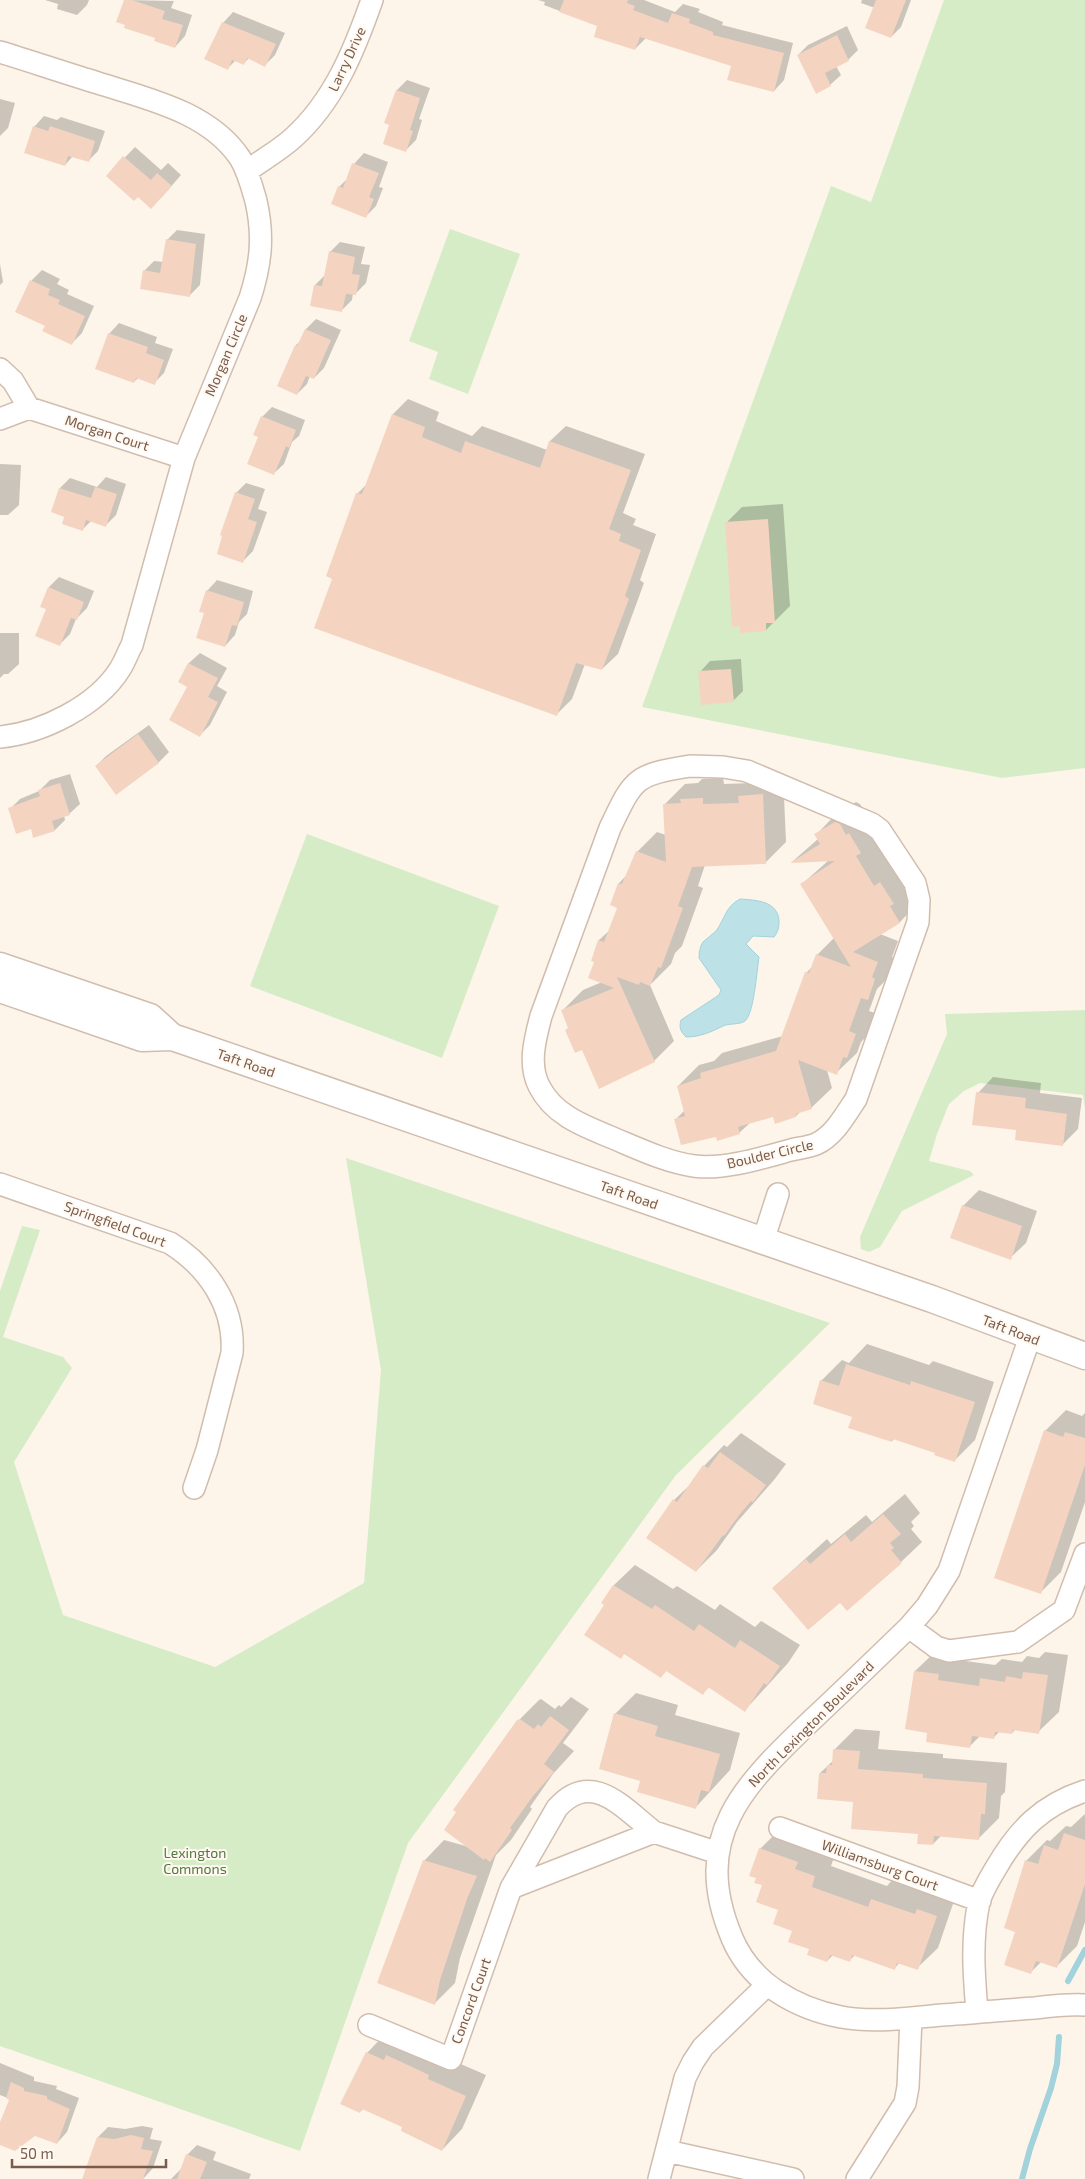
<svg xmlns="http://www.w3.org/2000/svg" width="1085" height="2179" viewBox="0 0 1085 2179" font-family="'Exo 2',sans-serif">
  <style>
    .green { fill: #d6ecc7 }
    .water { fill: #bce2e8; stroke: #a2d2db }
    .shadow { fill: #0003 }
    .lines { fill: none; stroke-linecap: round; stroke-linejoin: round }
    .stream { stroke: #a2d2db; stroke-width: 6 }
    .building { fill: #f4d4c0 }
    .minor-casing { stroke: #d1bdae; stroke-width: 24 }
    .tertiary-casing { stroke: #d1bdae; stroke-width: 29 }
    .minor { stroke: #fff; stroke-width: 21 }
    .tertiary { stroke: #fff; stroke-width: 26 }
    .labels { text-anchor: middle; stroke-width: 4; stroke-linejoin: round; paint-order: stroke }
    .street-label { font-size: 14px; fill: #7a5b4b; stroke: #fff9f1 }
    .park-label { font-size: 14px; fill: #527a40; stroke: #fff9f1 }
  </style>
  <rect width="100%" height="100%" fill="#fdf5ea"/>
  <!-- green -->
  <path class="green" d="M944,0h141v768l-83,10 -360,-71 189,-521 40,16z
    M450,229l70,25 -52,140 -39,-15 9,-27 -29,-11z
    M307,834l192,72 -57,152 -192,-72z
    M1085,1010v98l-2,-13 -103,-12 -16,8 -15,13 -12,30 -8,27 41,10 4,4 -72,36 -22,36 -11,5 -8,-3 -1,-12 87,-203 -2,-20z
    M346,1158l484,165 -154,152 -268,368 -108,308 -300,-105v-755l22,-65 18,4 -37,107 60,20 9,11 -58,94 49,153 152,52 149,-84 17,-213z"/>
  <!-- water -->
  <path class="water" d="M740,899c16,1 38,2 39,22 0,7 -1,11 -5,16l-21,-1 -7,8 13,13c-2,12 -5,57 -14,64 -6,4 -15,2 -22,5 -12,6 -23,11 -37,11 -6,-6 -7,-10 -5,-17l38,-25 2,-5 -22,-32c0,-5 1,-12 4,-16 4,-4 9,-7 13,-11 9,-12 9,-24 24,-32z"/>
  <!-- shadow -->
  <path class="shadow" d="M45,0h44l-2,5 -10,10 -20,-6 1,-5z
    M125,0l49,1 -3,7 21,7 -7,21 -10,11 -19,-9z
    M538,0h106l31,12 8,-8 17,5 -2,3 25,10 -1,3 71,18 -9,37 -10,11 -42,-26 -86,-27 -11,11 -36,-23 -55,-21 1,-3z
    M862,0h49l-10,27 -10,10 -16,-29 -14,-5z
    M233,12l52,21 -10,22 -10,10 -16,-7 -5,5 -8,-3 -8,8 -5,-45z
    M847,26l11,24 -10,10 -12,6 5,9 -11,10 -32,-30 10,-10z
    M407,80l23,8 -11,31 3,1 -6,20 -11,11 -14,-27 6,-34z
    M0,99l15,4 -7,25 -8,8z
    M44,116l13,4 4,-3 44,14 -7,20 -10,10 -15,-5 -8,9 -31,-38z
    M135,147l26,23 7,-7 13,12 -20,23 -23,-2 -31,-20z
    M364,153l24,9 -9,25 4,1 -7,18 -10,10 -27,-29 9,-9 6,-14z
    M177,230l28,4 -5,51 -11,11 -45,-25 10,-10 9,1 4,-22z
    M340,242l25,5 -4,17 9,1 -4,18 -10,10h-3l-1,7 -10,10 -27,-25 10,-10 5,-23z
    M0,264l3,18 -3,3z
    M42,270l18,9 -3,5 12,6 -2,4 27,12 -12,27 -10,10 -26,-18 -29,-14 15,-31z
    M316,319l25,11 -17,38 -10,10 -4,-2 -3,8 -10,10 -1,-49 5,-4 5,-12z
    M119,323l38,14 -2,6 18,6 -9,24 -10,10 -16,-5 -4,4 -25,-48z
    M408,399l31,13 -3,9 36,15 10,-10 65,24 3,-9 16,-15 79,28 -22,59 13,6 -3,6 23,9 -16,46 4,3 -26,71 -16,15 -17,-5 -13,35 -16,16 -222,-137 23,-84 11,-11 25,-69z
    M272,407l33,13 -6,16 -7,6 -8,22 -11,10 -13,-38 2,-19z
    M0,464l21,1 -2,40 -11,10h-8z
    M106,477l20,7 -10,31 -11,11 -14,-5 -9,9 -16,-14 -14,-5 8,-23 10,-10 27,9z
    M246,483l19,6 -7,20 9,3 -14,39 -10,10 -7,-68z
    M783,504l7,102 -24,24 -40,-107 16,-16z
    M59,577l35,14 -7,17 -11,11 -6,15 -11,11 -10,-58z
    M217,580l36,11 -6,23 -8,8 -4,13 -10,11 -19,-34 1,-21z
    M0,633h19v31l-11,10h-4l-4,4z
    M200,653l27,15 -10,18 10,6 -17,33 -10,10 -12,-49 -8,-4 9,-19z
    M741,659l2,32 -10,10 -33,-29 10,-11z
    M149,725l20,27 -10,10 -43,31 -20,-27 10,-10z
    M70,774l10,30 -11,10 -5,2 1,4 -10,10 -23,-3 -22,-18 10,-10 19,-8 11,-11z
    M783,775l3,67 -21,21 -60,2 -7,21 5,2 -21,58 -7,7 -4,11 -21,21 24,56 -20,20 -72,-12 -20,-38 21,-21 19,-8 -6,-21 3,-21 11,-10 9,-23 -7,-3 7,-21 7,-7 11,-24 20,-20 9,3 -1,-31 20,-20 13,-1 4,-4 21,-1 1,6 28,-1 8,-7z
    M856,802l4,2 60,97 -20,21 -20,12 18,7 -6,16 3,1 -7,20 -11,11 -8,22 6,2 -8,23 -6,6 -4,11 -21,20 -9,-3 5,18 -21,20 -10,3 -5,5h-22l-24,7 -11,10 -22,3 -41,-17 9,-9 -7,-24 21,-21 15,-4 8,-8 61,-17 24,-64 6,-6 4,-11 17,-17 -32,-54 27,-24 -36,1 25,-22 -2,-4 20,-21z
    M993,1077l48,6 -1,10 42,5 -4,31 -15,15 -46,-15 -39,-36z
    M979,1190l58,21 -11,32 -16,15 -47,-52z
    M867,1344l62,21 4,-4 61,21 -19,58 -21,21 -18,-9 -41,-14 -3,3 -38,-24 -33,-36 21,-21 7,3z
    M1066,1410l16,6 3,-3v89l-24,70 -20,20 4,-161z
    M741,1433l45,31 -12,16 -37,42 -20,28 -21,21 -22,-71 19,-18 11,-16 20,-21 3,2z
    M905,1494l15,19 -9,9 3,4 -3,3 11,13 -21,20 -61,39 -67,-13 54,-49 4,5 35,-29 6,7z
    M635,1565l38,24 4,-3 38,24 5,-6 35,23 6,-6 39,24 -12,18 -43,47 -36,-23 -6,6 -36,-23 -7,7 -57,-74 11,-18z
    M936,1651l22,9 37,5 7,-6 20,3 5,-6 12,2 6,-6 23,3 -9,57 -21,20 -22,-3 -4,4 -12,-2 -7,7 -13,-2 -11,11 -41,-15 -13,-61z
    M636,1693l42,12 -3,10 65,18 -10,37 -35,38 -53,-28 -27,-66z
    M571,1697l18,12 -26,34 11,8 -21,23 -23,33 2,2 -21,31 -15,15 -36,103 -5,25 -20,20 -11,-142 20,-21 25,7 49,-126 21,-21 2,-1 14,10 4,-4 2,2z
    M855,1729l25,2 -2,18 65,5v4l64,5 -2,29 -4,4 -2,22 -20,20 -38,-2 -8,8 -14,-11 -65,-32 -34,-28 14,-13v-10z
    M1085,1814v108l-8,24 -21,21 -15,-5 -10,10 -15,-41 10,-70 21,-21 3,1 16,-15 5,1z
    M781,1828l54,27 -4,11 56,20 6,-7 63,16 -18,53 -21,20 -17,-6 -5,6 -39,-14 -7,7 -16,-6 -6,6 -16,-13 -17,-18 -30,-46 -4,-35z
    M387,2032l99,43 -24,54 -20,21 -38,-24 -40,-18 -4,4 7,-59z
    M0,2063l34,14v4l23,5 -1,3 23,9 -12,34 -10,11 -22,-8 -35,9v-19l10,-26 -10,-4z
    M142,2126l11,2 -3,11 12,2 -9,27 -10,11h-54l9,-42 10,-10 17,2z
    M197,2145l19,7 -3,8 38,14 -2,5h-78l11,-11 5,-13z"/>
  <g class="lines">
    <!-- stream -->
    <path class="stream" d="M1068,1981l17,-31
      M1022,2179l8,-30 21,-61 6,-24 2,-27"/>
  </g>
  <!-- building -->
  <path class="building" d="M124,0h8l33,11 -3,8 21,6 -8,23 -21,-7 1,-3 -31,-10 1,-3 -9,-3z
    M564,0h64l-1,3 8,3 -2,4 35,13 4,-10 18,6 -1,4 24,9v3l71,18 -10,39 -47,-12 4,-14 -91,-29 -5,13 -41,-13 3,-11 -38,-14z
    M876,0h30l-15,38 -26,-10z
    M222,22l54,22 -11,23 -18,-9 -3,7 -12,-5 -4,10 -24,-11z
    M837,35l12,26 -24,12 6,13 -15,8 -19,-39z
    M396,90l24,8 -10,32 3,1 -7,21 -23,-8 6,-19 -5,-2z
    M33,126l15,5 2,-5 45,15 -6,21 -21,-6 -3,10 -41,-13z
    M123,156l28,24 6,-7 15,13 -21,23 -13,-12 -4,4 -28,-25z
    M352,163l27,10 -10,24 5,2 -8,19 -35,-14 7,-18 5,2z
    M166,239l30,5 -6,53 -50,-8 3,-19 17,3z
    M329,251l26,6 -3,17 8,1 -4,20 -10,-1 -4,18 -32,-6 4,-21 8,1z
    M30,280l20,9 -2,6 12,5 -2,4 27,12 -13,29 -30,-14 3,-5 -30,-14z
    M305,329l26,11 -17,39 -8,-3 -9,19 -20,-9 18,-41 2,1z
    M108,333l40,14 -2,6 18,7 -9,25 -19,-7 -2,5 -39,-14z
    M392,414l33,13 -3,10 39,16 4,-12 75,27 9,-27 82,29 -22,59 12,5 -2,7 22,9 -16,46 4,3 -27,71 -26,-7 -19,53 -243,-88 18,-49 -6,-3 30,-83 6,1z
    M261,416l35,14 -7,18 -3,-2 -12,29 -27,-11 11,-27 -5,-2z
    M95,487l22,7 -11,33 -20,-7 -3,11 -21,-7 2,-7 -13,-5 8,-24 32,10z
    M235,492l20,7 -7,20 9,3 -14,41 -26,-9 5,-18 -2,-1z
    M768,519l7,104h-9v8l-26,2v-7l-8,1 -7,-105z
    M48,587l36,15 -7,18 -6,-2 -11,28 -25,-10 11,-27 -6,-2z
    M206,590l38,12 -7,24 -5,-1 -7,22 -29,-9 8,-25 -5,-1z
    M188,663l30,15 -10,19 10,5 -18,35 -31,-17 18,-33 -9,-5z
    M731,669l3,33 -33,3 -3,-34z
    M138,734l21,29 -43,32 -21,-29z
    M60,783l10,32 -18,6 3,10 -22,7 -2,-9 -15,5 -8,-26 32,-12 -2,-6z
    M763,794l3,70 -74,3 -14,39 5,2 -22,60 -3,-1 -8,19 -10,-4 -1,3 -22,-8 38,85 -56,27 -17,-39 -7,3 -10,-23 3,-2 -7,-18 53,-22 -26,-10 6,-16 -3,-1 7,-21 6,2 13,-34 -7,-3 8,-22 4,1 14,-33 30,11 -3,-58 18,-1 -1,-4 23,-1v6l36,-1 -1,-7z
    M835,822l5,2 6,11 3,-2 12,20 -5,3 18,30 6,-4 14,22 -4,2 10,17 -47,29 25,10 -6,15 3,2 -7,21 -7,-2 -12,33 7,3 -9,24 -4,-1 -6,18 -39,-15 14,49 -16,5v3l-21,7 -2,-7 -35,10 2,7 -23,7 -1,-4 -35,8 -7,-26 11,-3 -8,-30 24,-8 -1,-5 76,-22 29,-79 4,1 7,-19 35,13 -51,-83 35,-23 -45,2 30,-19 -6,-10z
    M976,1092l50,6 -1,10 42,6 -4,32 -48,-6 1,-10 -44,-5z
    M962,1205l60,21 -11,34 -61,-22z
    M846,1364l64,21 1,-4 64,21 -20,60 -21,-7 1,-2 -42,-14 -1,3 -44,-14 4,-11 -39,-13 7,-24 19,6z
    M1044,1430l19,7 2,-5 20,6v27l-44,129 -47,-16z
    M720,1452l46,33 -13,17 -2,-1 -11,13 -16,22 -1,-1 -27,37 -50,-34 27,-39 4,3 26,-37 5,3z
    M883,1514l18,20 -11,9 4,5 -3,2 11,13 -55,48 -7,-8 -32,27 -36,-42 34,-29 4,5 35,-30 6,8z
    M613,1585l39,24 3,-4 39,26 5,-7 36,24 5,-8 40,26 -13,19 -3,-2 -19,29 -37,-25 -5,8 -37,-24 -5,7 -37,-24 -3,5 -37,-24 20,-30 -3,-2z
    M914,1671l25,3 -1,6 41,6 1,-8 25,4 1,-6 16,3 1,-7 25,3 -9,59 -26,-4 -1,4 -17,-2 -1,7 -22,-3 -2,12 -44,-6 1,-9 -22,-4z
    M614,1713l44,13 -3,10 65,18 -11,38 -8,-2 -5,19 -59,-17 3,-11 -41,-12z
    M550,1716l19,14 -25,34 10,8 -21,24 -23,32 2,2 -22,32 -5,-4 -1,2 -40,-30 12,-18 -3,-2 64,-90 3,-1 14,10 4,-5 3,3z
    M833,1749l27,2 -2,18 65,5v4l64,5 -2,31h-4l-2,26 -45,-4 -1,9 -16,-1 1,-10 -67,-5 2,-27 -36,-3 2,-26h7l1,-8h5z
    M1064,1833l21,7v44l-28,84 -21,-7 -5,13 -27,-9 11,-33 -11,-4 21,-68 13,4 6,-19 14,5z
    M759,1848l39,14 -3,7 20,7 -3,11 56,20 3,-8 44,15 2,-5 20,7 -19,54 -21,-7 -2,7 -43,-15 -2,7 -20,-7 -3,7 -20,-7 2,-6 -21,-7 4,-11 -19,-7 5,-14 -22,-8 6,-17 -8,-2 2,-5 -7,-2z
    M423,1860l54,16 -10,23 -27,81 -5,25 -58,-22z
    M366,2052l18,8 2,-5 22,10 21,10 -1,4 38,17 -24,55 -41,-20 1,-4 -40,-18 -2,4 -20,-9z
    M11,2082l13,6v3l23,5v3l23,10 -13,35 -22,-8 -20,15 -15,-6v-23l9,-22 -3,-2z
    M131,2135l13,3 -3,11 12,2 -10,28h-61l15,-42 17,2z
    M186,2154l21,8 -7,17h-23z"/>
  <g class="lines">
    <defs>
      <path id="minor" d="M0,52c33,10 65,21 98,31 50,16 111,29 142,75 8,13 12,29 16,43 8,35 5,63 -6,97l-66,160 -52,187c-4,7 -7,16 -12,24 -23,37 -78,64 -120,68
        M247,171c15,-11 33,-21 46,-33 41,-37 61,-87 79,-138
        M0,369l13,12 16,27
        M0,419l29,-11 155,50
        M690,766l33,1 24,4 125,53 8,6 35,53 4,17 -1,22 -62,177c-10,15 -22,37 -40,45 -7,3 -17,4 -25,6 -29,8 -68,20 -97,16 -29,-4 -59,-19 -86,-30 -27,-11 -55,-22 -69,-50 -11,-22 -4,-47 2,-70l69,-188c24,-50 24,-53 80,-62z
        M0,1184l170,59c38,24 65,63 62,110l-25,97 -13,38
        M763,1241l15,-47
        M1030,1337l-81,234 -22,35 -18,21c-32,31 -63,61 -95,91 -69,66 -125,118 -82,220 19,45 63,70 109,79 33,6 68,1 101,-2 31,-2 62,-5 93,-7 16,-2 33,-4 50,-3
        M909,1627l27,20 13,4 69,-9 46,-32 21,-56
        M780,1828l200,73
        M511,1888l46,-80c35,-39 66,0 97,24
        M977,2012c-3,-36 -6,-73 2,-110 3,-11 11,-24 17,-34 22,-38 46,-63 89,-77
        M369,2025l82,34 60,-171 143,-56 64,21
        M667,2151l126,28
        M659,2179l26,-101 8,-16 10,-15 64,-62
        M857,2179l48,-76 3,-16 3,-69"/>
      <path id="tertiary" d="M0,966l150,51 22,20
        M0,989l142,49 30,-1 12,4 748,258 153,57"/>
    </defs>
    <!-- minor casing -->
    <use href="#minor" class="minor-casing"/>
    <!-- tertiary casing -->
    <use href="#tertiary" class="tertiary-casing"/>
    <!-- minor -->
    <use href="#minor" class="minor"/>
    <!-- tertiary -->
    <use href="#tertiary" class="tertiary"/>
  </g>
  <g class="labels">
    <!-- street labels -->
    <g class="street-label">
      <text transform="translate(347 59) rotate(-65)" y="5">Larry Drive</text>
      <text transform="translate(226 355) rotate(-67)" y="5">Morgan Circle</text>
      <text transform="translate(107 433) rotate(18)" y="5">Morgan Court</text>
      <text transform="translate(246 1063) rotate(19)" y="5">Taft Road</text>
      <text transform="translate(770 1154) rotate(-13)" y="5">Boulder Circle</text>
      <text transform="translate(629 1195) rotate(19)" y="5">Taft Road</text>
      <text transform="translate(115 1224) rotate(20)" y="5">Springfield Court</text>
      <text transform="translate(1011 1330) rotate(21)" y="5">Taft Road</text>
      <text transform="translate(811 1724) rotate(-45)" y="5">North Lexington Boulevard</text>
      <text transform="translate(880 1865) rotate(20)" y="5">Williamsburg Court</text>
      <text transform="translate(471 2001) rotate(-70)" y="5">Concord Court</text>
    </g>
    <!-- park labels -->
    <g class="park-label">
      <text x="195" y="1858">Lexington<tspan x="195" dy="16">Commons</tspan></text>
    </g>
  </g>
  <!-- scale -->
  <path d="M12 2159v8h154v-8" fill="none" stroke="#7a5b4b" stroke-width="2.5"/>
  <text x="20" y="2159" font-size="15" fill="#7a5b4b" stroke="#fff9f1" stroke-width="4" paint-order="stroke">50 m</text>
</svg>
